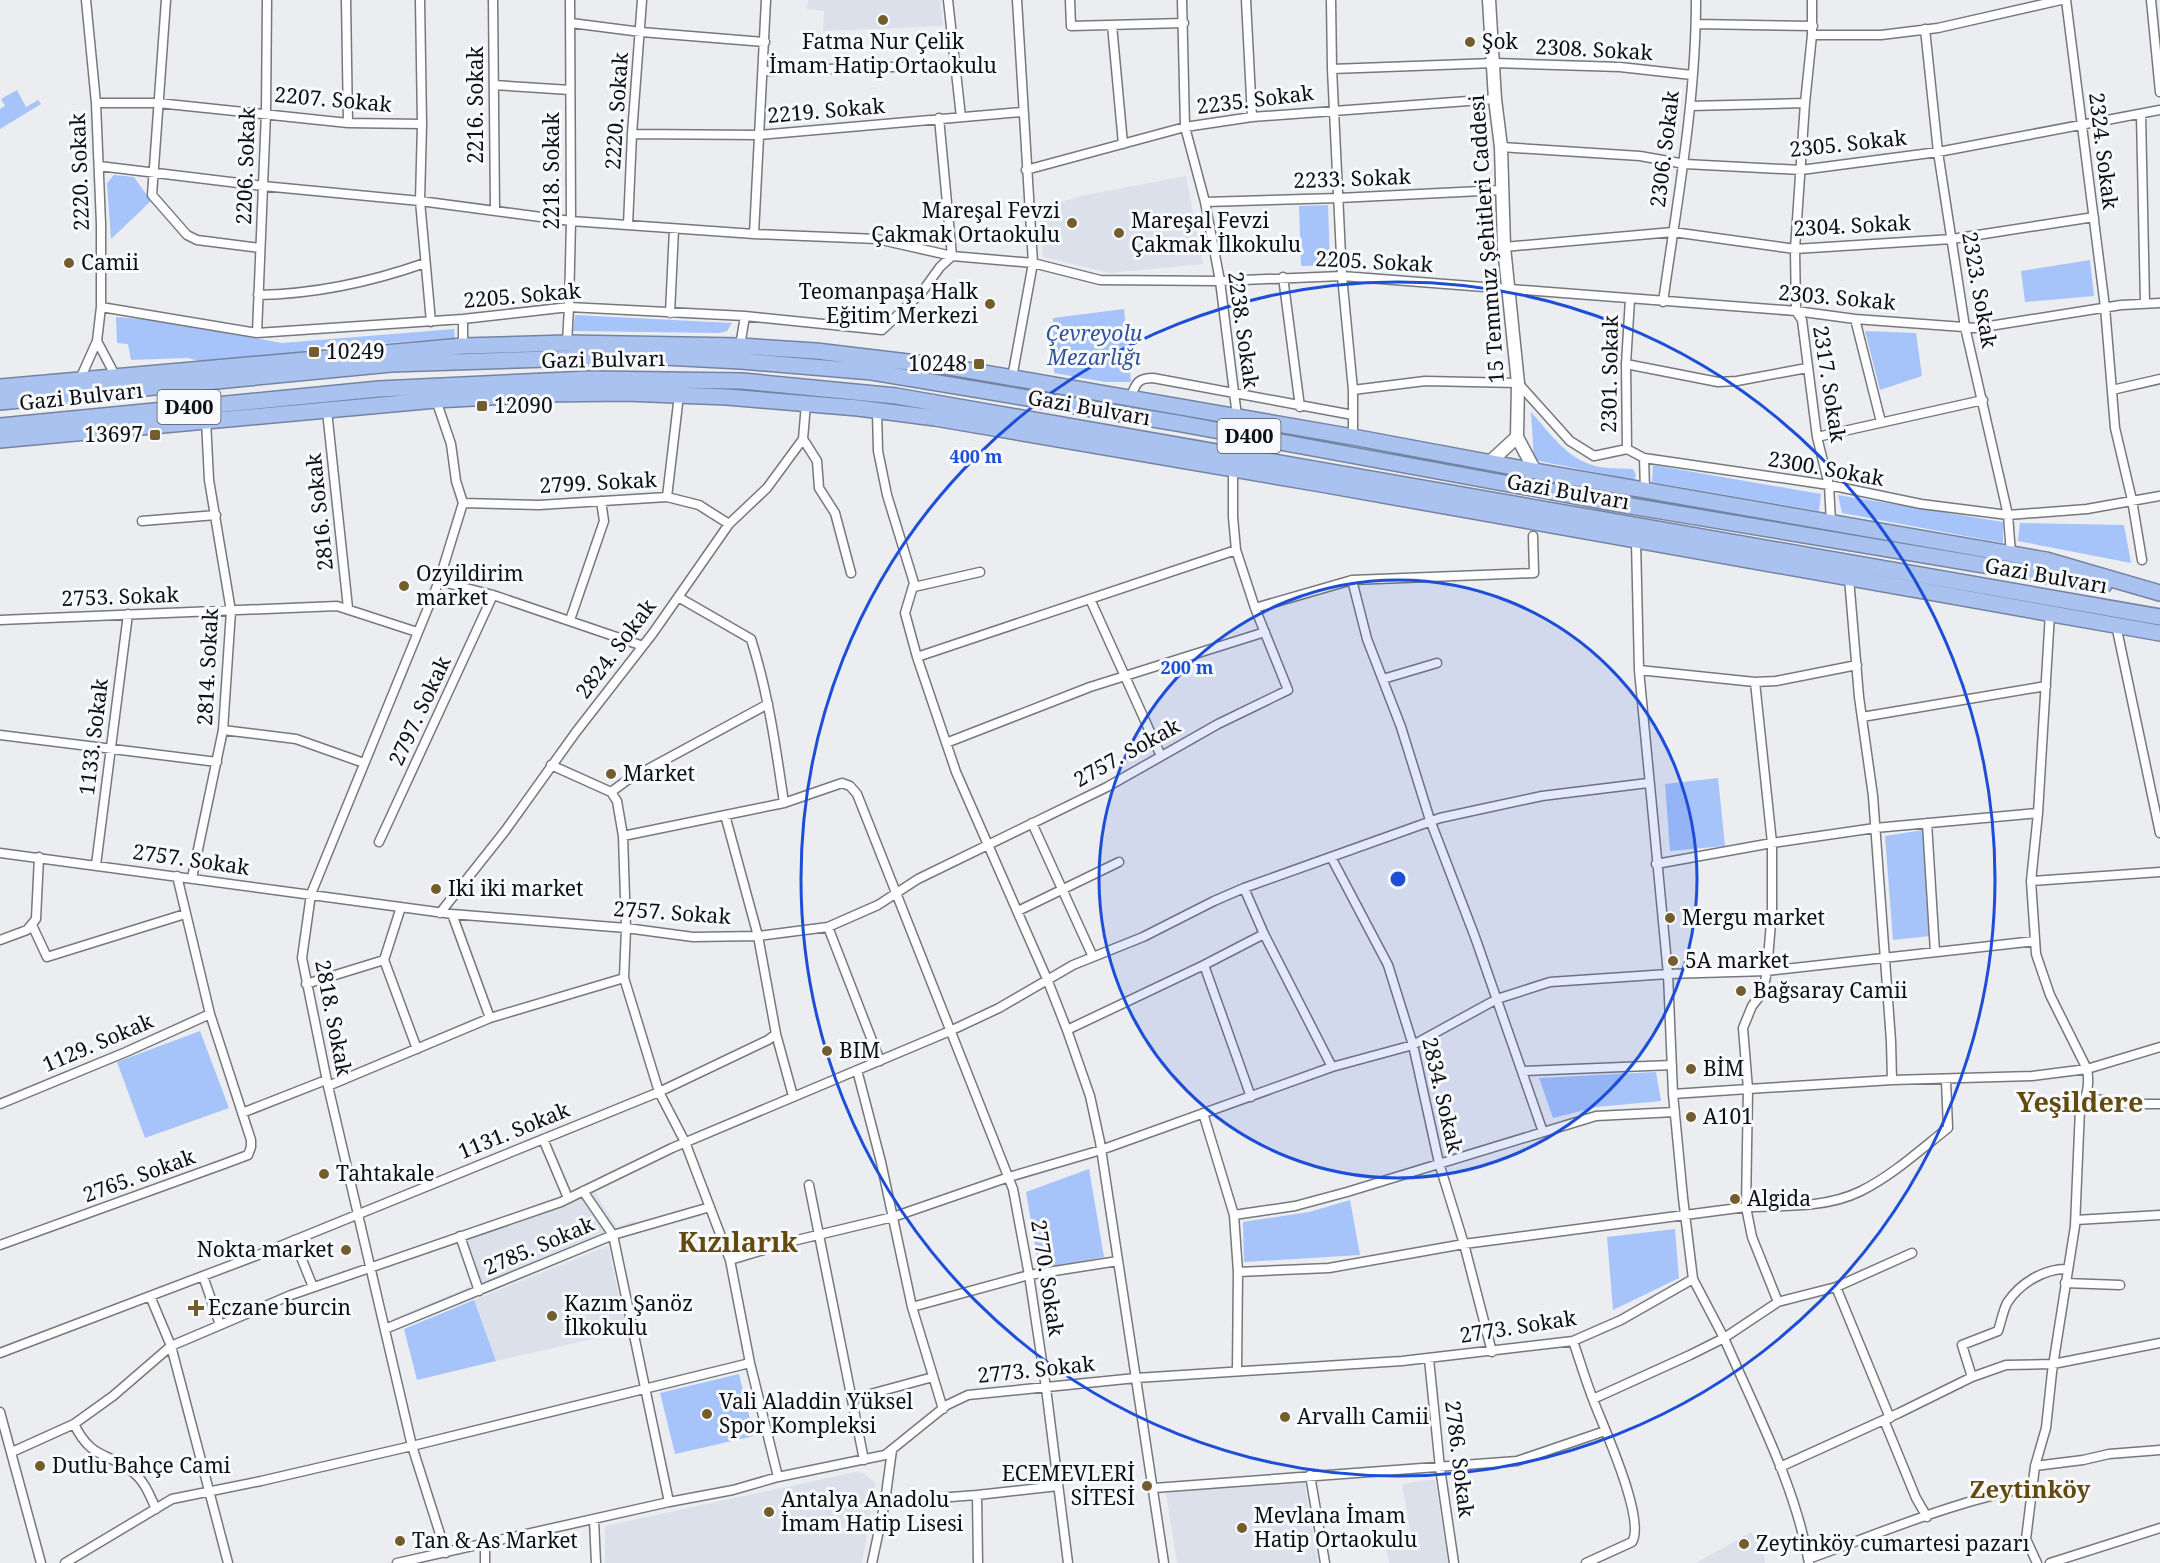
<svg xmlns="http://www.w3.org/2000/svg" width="2160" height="1563" viewBox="0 0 2160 1563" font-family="'Noto Serif',serif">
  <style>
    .built { fill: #dbe0eb }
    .green { fill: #a6c3fa }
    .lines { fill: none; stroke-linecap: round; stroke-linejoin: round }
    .street-casing { stroke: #76787c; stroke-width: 11 }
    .secondary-casing { stroke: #76787c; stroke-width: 15 }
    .highway-casing { stroke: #7483a1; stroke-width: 18 }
    .street { stroke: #fff; stroke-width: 8 }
    .secondary { stroke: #fff; stroke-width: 12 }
    .highway { stroke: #aac2ef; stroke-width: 15 }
    .ring { fill: none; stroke: #1d4ed8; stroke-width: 3 }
    .poi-dot { fill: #745d2d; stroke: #f8fafe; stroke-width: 2 }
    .labels { text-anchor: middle; stroke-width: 6; stroke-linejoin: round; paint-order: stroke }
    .shield { fill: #f8fafe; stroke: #555658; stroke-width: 1.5 }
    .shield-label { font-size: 20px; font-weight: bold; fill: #0f0f11 }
    .poi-label { font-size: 21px; fill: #0f0f11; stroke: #f8fafe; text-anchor: start }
    .street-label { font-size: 21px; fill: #0f0f11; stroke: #f8fafe }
    .park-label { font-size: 21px; font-style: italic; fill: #325397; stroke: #f8fafe }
    .quarter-label { font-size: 24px; font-weight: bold; fill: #634a0e; stroke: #f8fafe }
    .district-label { font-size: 27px; font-weight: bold; fill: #634a0e; stroke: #f8fafe }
    .centre { fill: #1d4ed8; stroke: #f8fafe; stroke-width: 3 }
    .ring-label { font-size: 18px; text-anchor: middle; font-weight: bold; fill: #1d4ed8; stroke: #f8fafe; stroke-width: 6; stroke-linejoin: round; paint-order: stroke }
  </style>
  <rect width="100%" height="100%" fill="#ebedf1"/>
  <!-- built -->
  <path class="built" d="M808,0h132l3,26 -120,5 1,-20 -17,-2z
    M1186,176l17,88 -93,9 -67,-16 -3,-48 41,-13z
    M594,1191l23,36 17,-6 5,10 -242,98 -5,-10 89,-37 -14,-43z
    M608,1246l19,85 -131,30 -22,-61z
    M860,1471l16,12 -14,80h-257v-37z
    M1435,1479l13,84h-59l-4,-23 26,-5 -9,-51z
    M1304,1480l14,83h-141l-11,-70z
    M1751,1532l13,24 1,7h-69z"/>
  <!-- green -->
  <path class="green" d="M17,90l9,17 12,-7 3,4 -41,25v-20l5,-3 -4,-7z
    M114,175l20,2 17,24 -40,38 -4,-56z
    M1328,205l2,60 -29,1 -2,-60z
    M2090,260l4,36 -69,6 -4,-31z
    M1124,309l7,73h-26l-51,-9 -1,-55z
    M575,315l157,8 -5,8 -8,2 -146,-2z
    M116,317l39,3 127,23 172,-14 1,9 -107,8c-17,-1 -31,1 -48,6l-95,10 -18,-4 -56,2 -3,-16 -11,-1z
    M1865,331l51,2 6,43 -42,14z
    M1531,412c19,21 35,46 64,54 12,3 26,2 38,3l3,6 -2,5 -100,-20z
    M1653,465l168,29 -2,17 -167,-29z
    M1838,495l165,27v21l-161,-30z
    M2020,523l104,2 7,38 -113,-22z
    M1718,778l7,68 -55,5 -5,-67z
    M1923,830l7,106 -37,4 -8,-104z
    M200,1031l29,77 -84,30 -28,-76z
    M1656,1072l5,29 -64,6 -44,11 -14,-40z
    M1089,1169l15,88 -65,12 -13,-77z
    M1350,1200l10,55 -116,7 -1,-40 66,-10z
    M1675,1229l4,49 -66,32 -6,-73z
    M474,1300l22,61 -79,19 -13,-51z
    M739,1374l15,62 -79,18 -15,-61z"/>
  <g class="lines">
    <defs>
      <path id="street" d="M86,0l10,103 5,121v83l-4,34 18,34
        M166,0l-14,195 35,40 10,5 63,8
        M346,0l2,123
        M420,0l2,124 -2,77 11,121
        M493,0l2,210
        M948,0l13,117
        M1070,0l1,26 113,-3
        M1182,0l3,127 20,75 15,79 17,135
        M1246,0l6,117
        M1331,0l1,69 10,207 11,114v47
        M1812,0v35l-7,68 -10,146 1,62 6,9 15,117 12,48 2,37
        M2066,0l39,307 10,121 17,72 10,60
        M2151,0l9,92
        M571,23l70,9 124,10
        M1696,24l117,2
        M1112,25l11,119
        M1925,29l13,123 27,175 43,188 3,39
        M1812,35h69l57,-7 123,-28
        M1332,69l162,-6 126,4 72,8
        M764,71l191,-6
        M494,85l76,5
        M96,103h62l190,20 74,1
        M1690,106l115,-3
        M2141,114l4,189
        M632,134l128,1 262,-23
        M1501,147l139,9 45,8 116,6 137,-18 222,-42
        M99,166l164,20 157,15 151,20 183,13 123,5 75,17 81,7 67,17 120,1 122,-5 454,35 59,8 122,9 144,-23 39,-2
        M1026,170l159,-43 67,-10 243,-18
        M1205,202l134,-4 162,-8
        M628,225l4,-91 10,-134
        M754,234l12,-234
        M1504,247l169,-15 122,17 157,-10 142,-22
        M1283,277l17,130
        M258,295c58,-1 113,-13 167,-32
        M1663,302c14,-100 33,-200 33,-302
        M101,307l156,26 206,-14 106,-12 176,9 137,14 40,-38 18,-25 12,-11 -13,-138
        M670,313l4,-84
        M463,319v27
        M1855,319l26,103
        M257,333l9,-220 1,-113
        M567,343l2,-36 2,-86 -1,-221
        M740,346l5,-30
        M1626,364l92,18 19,-1 70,-13
        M1012,378l21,-115 -16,-263
        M80,379l17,-38
        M1353,390l72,-9 93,2 52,58 24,15 33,-7 17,9 185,27 92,19 87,11 79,-6 73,-13
        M2112,390l48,-11
        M1130,398c6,-13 6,-20 23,-20l200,37
        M436,400l15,44 5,37 7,22 -24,78 -128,313 -9,64 26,128 84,360 34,107
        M327,411l21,197
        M877,411l1,40 9,44 27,88 -9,30 12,44 39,115 91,207 20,51 23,66 10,46 64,421
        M1817,437l166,-37
        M803,439l14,22 2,27 16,25 16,60
        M1627,449l-1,-85 4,-65
        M1644,458l1,31
        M667,497l12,-102
        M463,503l76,2 128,-8 32,8 30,19
        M142,521l74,-6
        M1849,578l10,119 14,99 18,245 1,39
        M1352,580l15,59 34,88 29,93 45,117 68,195
        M439,581l54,14 150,51
        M914,587l66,-15
        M678,597l73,42c17,53 25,109 33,164
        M1090,599l71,157
        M1255,608l97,-28 182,-7 -1,-37
        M0,620l337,-14 80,26
        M570,620l34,-99 -3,-20
        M2116,625l44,208
        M917,657l319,-107
        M1639,670l116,12 21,-1 81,-16
        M1383,679l54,-16
        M1862,717l184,-31
        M223,730l73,9 68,24
        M0,735l217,27
        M946,743l144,-56 175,-55
        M551,765l60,27 6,9 6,35 3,92 -2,50 35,114 26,50 45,118 20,103 28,114
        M611,792l15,-11 142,-77
        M1032,823l61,134
        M1927,823l8,129
        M623,836l161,-33 58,-20 8,3 7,8 156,395 16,86 17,113 22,175
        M379,842l114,-247
        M0,853l452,61 174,14 67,9 65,-1 70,-9 50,-22 40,-26 189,-92 111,-63 70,-34 -33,-82 -19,-58 -3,-33v-48
        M1331,857l57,108 25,80 26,118 25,81 28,108
        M1656,864l116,-21 103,-15 163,-15
        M96,865l32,-251
        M192,878l31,-148 8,-119 -22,-131 -3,-60
        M2031,881l129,-9
        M1244,888l20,46 68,133
        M401,907l-17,53 33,89
        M1018,911l101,-49
        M440,913l65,-82 71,-99 77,-99 76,-109 38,-36 36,-49 3,-35
        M452,914l38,104
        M32,925l15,32 138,-43
        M828,927l52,134
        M0,940l27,-10 9,-11 3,-62
        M1204,965l47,132
        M306,984l78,-24
        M1067,1030l137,-65 60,-31
        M776,1034l17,62
        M857,1070l24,92 31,145 31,102
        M1522,1071l150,-6
        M1946,1080l2,48c-28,22 -55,47 -87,63 -34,17 -77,15 -115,16l2,-118 144,-9 140,-4 55,-7 73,-22
        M328,1086l162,-68 134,-40
        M1673,1094l75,-5 -5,-61 9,-22 11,-14 4,-21 5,-61v-67l-17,-161
        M2087,1098l44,6h29
        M0,1104l126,-52 84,-38
        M242,1113l84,-33
        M1203,1113l31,102 4,57 -1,98
        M543,1139l25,59
        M809,1185l55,275
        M583,1191l30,44 56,267
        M1234,1215l61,-9 52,-14 249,-76 79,-4
        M2076,1220l84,-5
        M460,1236l19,55
        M294,1240l19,47
        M0,1245l224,-81 24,-9 3,-8v-7l-41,-126 -33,-138
        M730,1260l67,-20 96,-23 116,-40 92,-27 231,-83 81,-22 84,-46 53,-17 118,-8 99,-3 268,-30
        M1238,1272l91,-4 135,-24 282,-37 6,30 26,65 -54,36 -31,-59 -10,-81 -10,-104 -5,-120 -29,-304 -3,-129
        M203,1276l17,49
        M2065,1283l55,2
        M1836,1287l54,131
        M150,1296l21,50 57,217
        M1778,1302l58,-15 76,-34
        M912,1307l117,-32 89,-14
        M385,1329l228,-94 97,-28
        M1573,1341c7,20 13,41 21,61 10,26 52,118 38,140l-46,21
        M0,1353l258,-98 401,-163 109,-52 8,-6 -18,-98 -33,-121
        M1429,1359l11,109 14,95
        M1972,1377l-10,-32 36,-14c3,-9 5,-20 9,-28 13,-20 38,-35 61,-34
        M852,1399l81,-22
        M1593,1399l97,-44 34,-17c31,72 71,146 85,225
        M0,1412l41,151
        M1884,1420l32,78 11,19
        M74,1424c18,37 34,27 60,49 11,9 16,23 22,36
        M12,1452l62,-28 39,-28 58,-50 120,-51 270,-93 111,-54 278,-117 49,-23 74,-43 70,-28 71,-36 30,-13 196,-70 102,-22 106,-13
        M2035,1466l48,-6 26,-6 51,-4
        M1780,1467l119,-54 73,-36 34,-12 47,-1 107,-21
        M1310,1475l15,88
        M1154,1488l363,-27 88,-30
        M977,1495l1,68
        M885,1502l92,-7 81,-9
        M594,1520l2,43
        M485,1545v18
        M1808,1559c73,-26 148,-59 224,-72
        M65,1563l107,-64 89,-18 151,-35 338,-83
        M397,1563l272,-61 64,-12 45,-13 107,-22 62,-50 21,-10 168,-17 266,-17 171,-20 48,-21 72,-41
        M872,1563l13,-61 7,-52
        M2037,1563l-11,-24 9,-73 11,-38 6,-56 23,-146 5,-117c7,-14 10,-24 7,-40l-37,-74 -14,-41 -5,-73 7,-68 12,-200
        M2050,1563l110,-35"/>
      <path id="secondary" d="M1489,0l6,99 6,48 3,100 14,136 -1,54 18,34
        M1490,462l27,-25"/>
      <path id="highway" d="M0,387l463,-41 104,-3 173,3 76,5 134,16 403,70 182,34 511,89 114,33
        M0,402l391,-38 253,-8 97,5 131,11 305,51 436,80 491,82
        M0,426l379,-37 210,-10 153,2 154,15 1264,221
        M0,440l436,-40 108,-6 81,-1 102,4 131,11 77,10 386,66 839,149"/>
    </defs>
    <!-- street casing -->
    <use href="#street" class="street-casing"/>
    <!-- secondary casing -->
    <use href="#secondary" class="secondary-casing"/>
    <!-- highway casing -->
    <use href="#highway" class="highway-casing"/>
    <!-- street -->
    <use href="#street" class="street"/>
    <!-- secondary -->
    <use href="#secondary" class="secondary"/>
    <!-- highway -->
    <use href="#highway" class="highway"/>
  </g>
  <!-- distance rings -->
  <circle cx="1398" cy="879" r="299" fill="#1d4ed8" fill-opacity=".12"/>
  <g class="ring">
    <circle cx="1398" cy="879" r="299"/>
    <circle cx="1398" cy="879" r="597"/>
  </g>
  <!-- markers -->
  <g class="poi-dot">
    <circle cx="883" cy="20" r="6"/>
    <circle cx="1470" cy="42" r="6"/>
    <circle cx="1072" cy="223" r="6"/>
    <circle cx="1119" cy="233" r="6"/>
    <circle cx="69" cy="263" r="6"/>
    <circle cx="990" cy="304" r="6"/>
    <rect x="308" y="346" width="12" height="12" rx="3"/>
    <rect x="973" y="358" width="12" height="12" rx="3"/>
    <rect x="476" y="400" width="12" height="12" rx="3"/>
    <rect x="149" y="429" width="12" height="12" rx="3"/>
    <circle cx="404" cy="586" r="6"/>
    <circle cx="611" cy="774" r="6"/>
    <circle cx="436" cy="889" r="6"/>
    <circle cx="1670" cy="918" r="6"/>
    <circle cx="1673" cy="961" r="6"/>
    <circle cx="1741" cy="991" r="6"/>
    <circle cx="827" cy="1051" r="6"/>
    <circle cx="1691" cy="1069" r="6"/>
    <circle cx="1691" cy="1117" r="6"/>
    <circle cx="324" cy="1174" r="6"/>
    <circle cx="1735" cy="1199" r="6"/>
    <circle cx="346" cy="1250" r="6"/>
    <path d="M193 1299h6v6h6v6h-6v6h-6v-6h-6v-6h6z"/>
    <circle cx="552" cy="1316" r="6"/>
    <circle cx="707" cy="1414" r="6"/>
    <circle cx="1285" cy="1417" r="6"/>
    <circle cx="40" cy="1466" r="6"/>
    <circle cx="1147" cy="1486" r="6"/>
    <circle cx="769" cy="1512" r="6"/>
    <circle cx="1242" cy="1528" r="6"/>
    <circle cx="400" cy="1541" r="6"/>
    <circle cx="1744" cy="1544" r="6"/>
  </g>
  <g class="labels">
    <!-- shield labels -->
    <g class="shield">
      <rect x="157.5" y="390" width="63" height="34" rx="4.5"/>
      <rect x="1217.5" y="419" width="63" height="34" rx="4.5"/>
    </g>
    <g class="shield-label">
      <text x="189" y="414">D400</text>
      <text x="1249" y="443">D400</text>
    </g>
    <!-- poi labels -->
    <g class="poi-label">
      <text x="883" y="49" text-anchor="middle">Fatma Nur Çelik<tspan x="883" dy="24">İmam Hatip Ortaokulu</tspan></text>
      <text x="1482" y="49">Şok</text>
      <text x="1060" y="218" text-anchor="end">Mareşal Fevzi<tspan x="1060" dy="24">Çakmak Ortaokulu</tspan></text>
      <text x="1131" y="228">Mareşal Fevzi<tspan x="1131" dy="24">Çakmak İlkokulu</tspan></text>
      <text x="81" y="270">Camii</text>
      <text x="978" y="299" text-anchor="end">Teomanpaşa Halk<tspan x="978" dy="24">Eğitim Merkezi</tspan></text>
      <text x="326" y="359">10249</text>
      <text x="967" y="371" text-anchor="end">10248</text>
      <text x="494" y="413">12090</text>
      <text x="143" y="442" text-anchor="end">13697</text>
      <text x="416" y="581">Ozyildirim<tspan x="416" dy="24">market</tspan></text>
      <text x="623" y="781">Market</text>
      <text x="448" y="896">Iki iki market</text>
      <text x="1682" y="925">Mergu market</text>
      <text x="1685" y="968">5A market</text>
      <text x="1753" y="998">Bağsaray Camii</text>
      <text x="839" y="1058">BIM</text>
      <text x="1703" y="1076">BİM</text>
      <text x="1703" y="1124">A101</text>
      <text x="336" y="1181">Tahtakale</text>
      <text x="1747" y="1206">Algida</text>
      <text x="334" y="1257" text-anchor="end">Nokta market</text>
      <text x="564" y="1311">Kazım Şanöz<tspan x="564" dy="24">İlkokulu</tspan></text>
      <text x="208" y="1315">Eczane burcin</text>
      <text x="719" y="1409">Vali Aladdin Yüksel<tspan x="719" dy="24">Spor Kompleksi</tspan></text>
      <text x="1297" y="1424">Arvallı Camii</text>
      <text x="52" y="1473">Dutlu Bahçe Cami</text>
      <text x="1135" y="1481" text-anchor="end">ECEMEVLERİ<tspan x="1135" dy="24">SİTESİ</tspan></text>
      <text x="781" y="1507">Antalya Anadolu<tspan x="781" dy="24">İmam Hatip Lisesi</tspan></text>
      <text x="1254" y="1523">Mevlana İmam<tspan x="1254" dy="24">Hatip Ortaokulu</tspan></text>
      <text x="412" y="1548">Tan &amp; As Market</text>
      <text x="1756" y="1551">Zeytinköy cumartesi pazarı</text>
    </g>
    <!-- street labels -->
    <g class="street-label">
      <text transform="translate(1594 50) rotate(3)" y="7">2308. Sokak</text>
      <text transform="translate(333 100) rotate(5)" y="7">2207. Sokak</text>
      <text transform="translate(1255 100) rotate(-7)" y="7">2235. Sokak</text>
      <text transform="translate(476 105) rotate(-90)" y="7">2216. Sokak</text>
      <text transform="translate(617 111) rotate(-86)" y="7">2220. Sokak</text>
      <text transform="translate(826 111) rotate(-5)" y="7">2219. Sokak</text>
      <text transform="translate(1848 144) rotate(-6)" y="7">2305. Sokak</text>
      <text transform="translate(1665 149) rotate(-83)" y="7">2306. Sokak</text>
      <text transform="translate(2103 151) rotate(83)" y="7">2324. Sokak</text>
      <text transform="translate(246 166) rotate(-88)" y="7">2206. Sokak</text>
      <text transform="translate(552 171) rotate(-90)" y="7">2218. Sokak</text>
      <text transform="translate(80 172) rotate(-92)" y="7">2220. Sokak</text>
      <text transform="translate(1352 179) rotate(-2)" y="7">2233. Sokak</text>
      <text transform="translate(1852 226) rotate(-3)" y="7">2304. Sokak</text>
      <text transform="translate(1487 239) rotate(-94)" y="7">15 Temmuz Şehitleri Caddesi</text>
      <text transform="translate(1374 262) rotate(3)" y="7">2205. Sokak</text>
      <text transform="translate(1979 290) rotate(80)" y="7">2323. Sokak</text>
      <text transform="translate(522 296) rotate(-5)" y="7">2205. Sokak</text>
      <text transform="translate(1837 298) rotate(5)" y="7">2303. Sokak</text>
      <text transform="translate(1243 330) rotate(82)" y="7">2238. Sokak</text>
      <text transform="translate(603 360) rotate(-1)" y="7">Gazi Bulvarı</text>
      <text transform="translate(1610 374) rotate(-89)" y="7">2301. Sokak</text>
      <text transform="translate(1829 384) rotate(81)" y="7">2317. Sokak</text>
      <text transform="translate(81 397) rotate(-6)" y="7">Gazi Bulvarı</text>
      <text transform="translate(1089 408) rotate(10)" y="7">Gazi Bulvarı</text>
      <text transform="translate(1826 469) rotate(10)" y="7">2300. Sokak</text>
      <text transform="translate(598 483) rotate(-3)" y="7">2799. Sokak</text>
      <text transform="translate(1568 492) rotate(10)" y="7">Gazi Bulvarı</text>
      <text transform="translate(320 512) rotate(-96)" y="7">2816. Sokak</text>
      <text transform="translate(2046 576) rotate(10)" y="7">Gazi Bulvarı</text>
      <text transform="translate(120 597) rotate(-2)" y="7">2753. Sokak</text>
      <text transform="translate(616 649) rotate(-53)" y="7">2824. Sokak</text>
      <text transform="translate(208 667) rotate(-87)" y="7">2814. Sokak</text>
      <text transform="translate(420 711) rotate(-65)" y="7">2797. Sokak</text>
      <text transform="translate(94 737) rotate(-83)" y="7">1133. Sokak</text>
      <text transform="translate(1127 753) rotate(-29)" y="7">2757. Sokak</text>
      <text transform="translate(191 860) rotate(8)" y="7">2757. Sokak</text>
      <text transform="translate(672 913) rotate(4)" y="7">2757. Sokak</text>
      <text transform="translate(333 1018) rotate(79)" y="7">2818. Sokak</text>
      <text transform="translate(98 1043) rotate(-23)" y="7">1129. Sokak</text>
      <text transform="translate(1442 1095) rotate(77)" y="7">2834. Sokak</text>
      <text transform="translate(514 1131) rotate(-22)" y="7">1131. Sokak</text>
      <text transform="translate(139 1176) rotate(-20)" y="7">2765. Sokak</text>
      <text transform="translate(539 1246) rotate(-23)" y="7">2785. Sokak</text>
      <text transform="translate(1047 1278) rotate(81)" y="7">2770. Sokak</text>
      <text transform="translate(1518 1327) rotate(-9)" y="7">2773. Sokak</text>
      <text transform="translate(1036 1370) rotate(-6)" y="7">2773. Sokak</text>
      <text transform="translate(1459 1459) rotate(83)" y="7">2786. Sokak</text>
    </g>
    <!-- park labels -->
    <g class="park-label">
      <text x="1094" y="341">Çevreyolu<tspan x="1094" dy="24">Mezarlığı</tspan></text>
    </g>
    <!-- quarter labels -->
    <g class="quarter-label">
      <text x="2030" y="1498">Zeytinköy</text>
    </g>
    <!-- district labels -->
    <g class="district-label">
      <text x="2080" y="1112">Yeşildere</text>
      <text x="738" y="1252">Kızılarık</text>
    </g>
  </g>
  <circle cx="1398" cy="879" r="9" class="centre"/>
  <g class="ring-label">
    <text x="976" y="463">400 m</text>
    <text x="1187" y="674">200 m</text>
  </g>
</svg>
